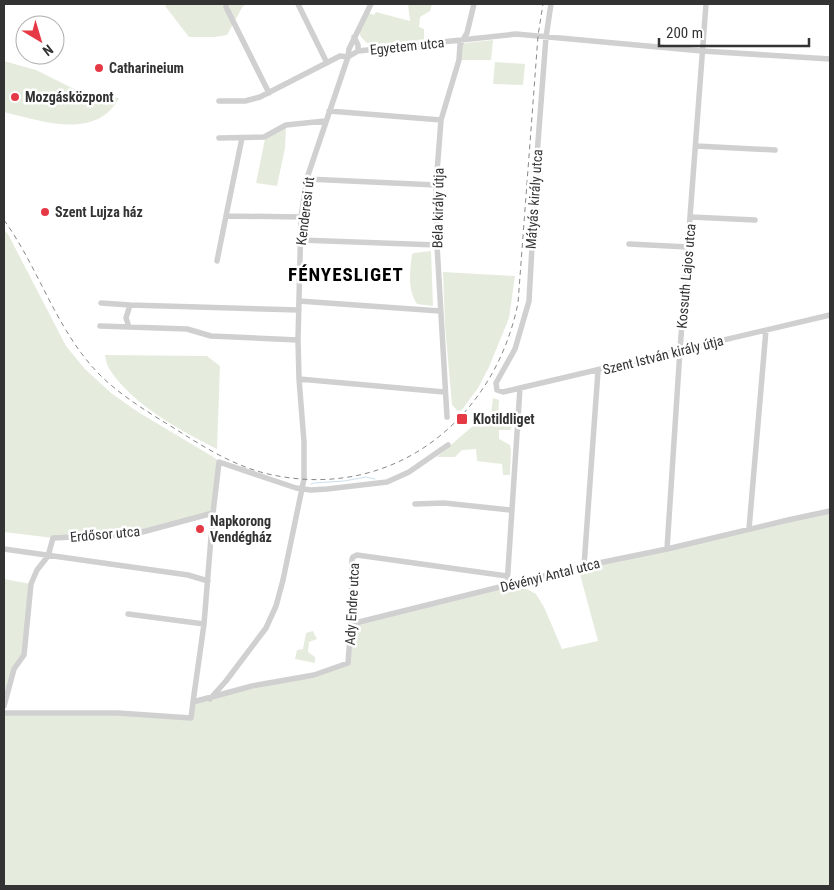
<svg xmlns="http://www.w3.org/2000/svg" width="834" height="890" viewBox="0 0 834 890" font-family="'Roboto Condensed',sans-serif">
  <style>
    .green { fill: #e5ecde }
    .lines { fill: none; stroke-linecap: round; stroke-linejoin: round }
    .stream { stroke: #cee1ee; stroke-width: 1 }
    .minor { stroke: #d0d0d0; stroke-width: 5.5 }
    .rail { stroke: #888; stroke-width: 1; stroke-dasharray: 5 4; stroke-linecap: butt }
    .poi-dot { fill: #e53945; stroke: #fff; stroke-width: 2 }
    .labels { text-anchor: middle; stroke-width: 5; stroke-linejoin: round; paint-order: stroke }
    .street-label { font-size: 14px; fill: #333; stroke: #fff }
    .poi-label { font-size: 14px; font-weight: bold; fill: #333; stroke: #fff; text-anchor: start }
    .district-label { font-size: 19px; font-weight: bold; letter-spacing: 1px; fill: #000; stroke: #fff }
  </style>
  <rect width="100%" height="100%" fill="#fff"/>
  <!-- green -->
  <path class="green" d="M168,4h79l-4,2 -16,29 -12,2h-26l-24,-31z
    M408,4h24l-2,7 -10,6 -1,10 5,2v11l-51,4 -6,-1 -6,-6 -2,-5 10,-19 5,2 2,-3 34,9z
    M493,40l-2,20h-32l2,-12 4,-5z
    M4,61l32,9 46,23 37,5c-23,43 -78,23 -115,14z
    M495,62l30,2 -2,21 -30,-1z
    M286,127l-1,21 -8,38 -21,-3 9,-44z
    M4,229l5,7 57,110 19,23 26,24 27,19 77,46 4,4 -6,51 -78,21 -82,4 -49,-6z
    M431,251l2,55 -16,-2c-10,-15 -7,-33 -5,-50l2,-1z
    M443,272l72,4 -6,42 -20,49 -11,21 -17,23 -4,-1 -5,-5 -7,-79z
    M105,355l102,1 13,10 -3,83c-36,-18 -84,-44 -107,-79 -3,-4 -4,-10 -5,-15z
    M493,398l6,2 -1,21 14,2 -1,7h-12v9l11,6 1,5 -1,25h-7l-1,-11 -25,-3 -1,-12 -14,1 -7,7h-18l37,-32 16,-8 1,-3z
    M830,512v374h-826v-173l82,-1 105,6 2,-16 121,-27 34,-12 3,-39 165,-41 20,11 8,13 18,42 36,-8 -20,-74z
    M4,579l27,5 -7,71 -10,14 -10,37z
    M313,631l4,8 -8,3 -1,10 7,5v6l-20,-4 2,-9 6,-1 3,-16z"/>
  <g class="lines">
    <!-- stream -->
    <path class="stream" d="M311,484l3,-1 30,-2 22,-4 9,2"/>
    <!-- minor -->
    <path class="minor" d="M298,4l29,59
      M551,4l-5,33 -9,118 -8,146 -14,48 -19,34 1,7 6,2 17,-4 310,-73
      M226,7l43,86
      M354,37l4,8v6
      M219,101h26l15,-4 80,-41 8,1 10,-6 158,-17 186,17 128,8
      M329,111l112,9
      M219,138l45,-1 22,-12 39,-4
      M696,146l79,4
      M307,179l129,6
      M226,216l16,-78
      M691,217l64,3
      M300,240l137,5
      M629,244l59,3
      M217,261l9,-45 75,1
      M299,301l141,10
      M101,303l29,2
      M100,326l87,3 24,7 87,4
      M129,327l-3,-9 4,-13 169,5
      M299,379l145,13
      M447,417l-10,-172 -1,-60 5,-65 18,-60 1,-15 7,-12 7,-29
      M415,504l29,-1 67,7
      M749,529l17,-199
      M4,549l184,26 20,6
      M667,549l13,-199 26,-346
      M584,566l14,-195
      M507,585l13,-197
      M128,614l76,10
      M351,624l233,-58 83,-17 121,-29 42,-9
      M210,699l16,-18 40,-53 10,-22 7,-26 21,-101v-37l-5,-63 -1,-39 3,-123 6,-39 41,-121 1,-8 22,-45
      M193,702l11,-78 9,-111 6,-51 77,26 15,2 16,-1 60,-7 22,-10 39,-27
      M4,706l10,-37 10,-14 7,-71 6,-14 11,-14 5,-18 82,-4 78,-21
      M4,713h114l73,5 2,-16 59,-16 62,-11 34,-12 3,-39 1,-65 1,-2 4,-2 150,21"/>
    <!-- rail -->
    <path class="rail" d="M4,220c36,50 53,113 98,157 20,19 44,34 67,48 35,22 68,44 109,51 119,22 217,-59 240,-173l20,-267 5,-32"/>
  </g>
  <!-- markers -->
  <g class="poi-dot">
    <circle cx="99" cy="68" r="5"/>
    <circle cx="15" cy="97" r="5"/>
    <circle cx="45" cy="212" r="5"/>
    <rect x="456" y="413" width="12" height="12" rx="2.5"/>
    <circle cx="200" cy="529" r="5"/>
  </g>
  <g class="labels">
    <!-- street labels -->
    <g class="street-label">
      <text transform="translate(407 46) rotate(-6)" y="5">Egyetem utca</text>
      <text transform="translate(534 199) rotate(-86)" y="5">Mátyás király utca</text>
      <text transform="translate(438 208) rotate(-89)" y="5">Béla király útja</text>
      <text transform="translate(305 211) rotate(-83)" y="5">Kenderesi út</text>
      <text transform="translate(686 276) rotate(-85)" y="5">Kossuth Lajos utca</text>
      <text transform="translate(663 355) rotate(-14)" y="5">Szent István király útja</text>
      <text transform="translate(105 534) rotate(-5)" y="5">Erdősor utca</text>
      <text transform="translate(550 575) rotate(-14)" y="5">Dévényi Antal utca</text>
      <text transform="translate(352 604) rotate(-87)" y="5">Ady Endre utca</text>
    </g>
    <!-- poi labels -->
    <g class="poi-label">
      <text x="109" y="73">Catharineium</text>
      <text x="25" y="102">Mozgásközpont</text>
      <text x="55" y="217">Szent Lujza ház</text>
      <text x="473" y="424">Klotildliget</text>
      <text x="210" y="526">Napkorong<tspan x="210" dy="16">Vendégház</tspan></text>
    </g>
    <!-- district labels -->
    <g class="district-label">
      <text x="346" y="281">FÉNYESLIGET</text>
    </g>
  </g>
  <!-- border -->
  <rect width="834" height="890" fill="none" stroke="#333333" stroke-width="10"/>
  <!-- north arrow -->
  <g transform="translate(40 40) rotate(142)"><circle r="24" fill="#ffffff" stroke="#adadad"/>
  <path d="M0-4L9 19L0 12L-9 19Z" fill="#e53945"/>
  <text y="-8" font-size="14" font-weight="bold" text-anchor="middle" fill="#333333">N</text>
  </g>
  <!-- scale -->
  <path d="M659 38v8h150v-8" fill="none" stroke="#333333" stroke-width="2.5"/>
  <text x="666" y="38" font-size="15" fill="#333333" stroke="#ffffff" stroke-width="4" paint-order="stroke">200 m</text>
</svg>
